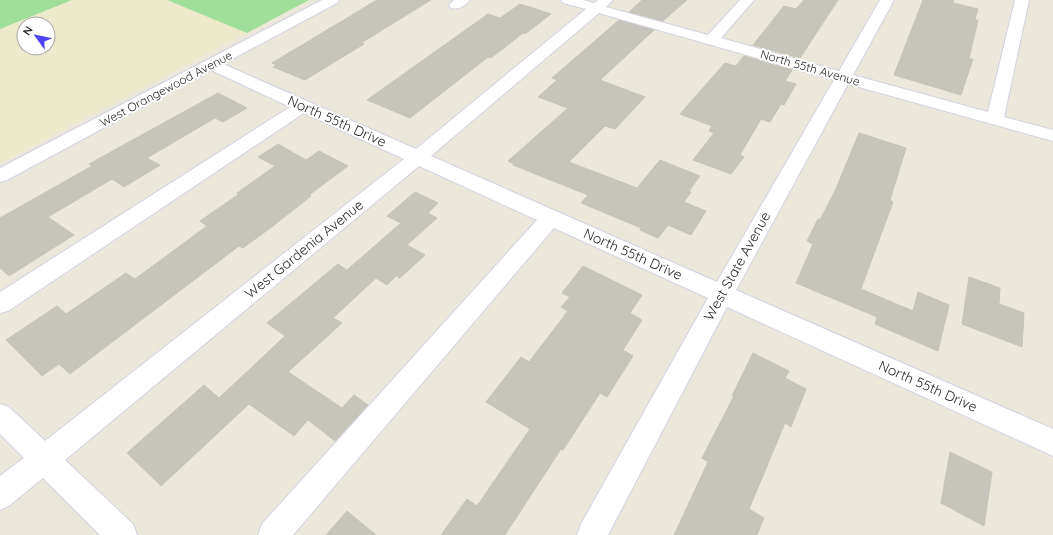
<svg xmlns="http://www.w3.org/2000/svg" width="1053" height="535" viewBox="0 0 1053 535" font-family="Quicksand,sans-serif">
  <style>
    .education { fill: #eceacb; fill-rule: evenodd }
    .green { fill: #a0df9a }
    .building { fill: #c6c4bb; stroke: #c6c4b5 }
    .lines { fill: none; stroke-linecap: round; stroke-linejoin: round }
    .minor-casing { stroke: #d2d1e1; stroke-width: 2 }
    .minor { fill: #fff; fill-rule: evenodd }
    .labels { text-anchor: middle; stroke-width: 4; stroke-linejoin: round; paint-order: stroke }
    .far-street-label { font-size: 12px; fill: #292929; stroke: #fff }
    .street-label { font-size: 14px; fill: #292929; stroke: #fff }
  </style>
  <rect width="100%" height="100%" fill="#ebe8db"/>
  <!-- education -->
  <path class="education" d="M0,0h309l-309,163zM24,24h24v24h-24z"/>
  <!-- green -->
  <path class="green" d="M0,0h72l-72,29z
    M167,0h142l-62,33z"/>
  <!-- building -->
  <path class="building" d="M377,0h54l-70,43 3,1 -59,36 -32,-13 4,-2 -5,-2z
    M642,0h45l-24,21 -34,-9z
    M804,0h34l-38,58 -47,-13 31,-39 12,3z
    M923,0h31l-1,3 25,6 -3,11h3l-9,39h4l-12,36 -67,-20z
    M520,4l31,10 -26,20 -2,-1 -32,25 -3,-1 -78,61 -43,-18 121,-86 12,4z
    M619,20l35,10 -54,50 45,17 -30,32 -10,-3 -36,36 68,26 23,-28 40,16 -11,15 2,1 -7,10 22,9 -15,24 -23,-10 -10,13 -18,-8 1,-2 -60,-25 7,-8 -75,-30 1,-1 -6,-3 60,-53 -30,-11 19,-17 -5,-2z
    M744,56l48,14 -7,11 11,3 -12,21 -3,-1 -11,18 -9,-3 -21,36 4,2 -13,17 -38,-14 21,-27 -5,-2 3,-5 -32,-12 45,-51 11,3z
    M218,93l29,15 -24,14 -8,-4 -68,40 13,7 -36,22 -12,-8 -64,38 26,18 -65,41 -9,-8v-50l92,-52 -3,-2z
    M859,133l47,15 -16,52 3,2 -32,87 52,22 5,-19 31,13 -11,46 -63,-27 2,-7 -81,-34 17,-39 -6,-3 11,-22 2,1 15,-29z
    M278,144l28,16 13,-9 29,15 -39,29 2,1 -38,30 -30,22 -4,-2 -169,128 -11,-10 -17,12 -36,-36 51,-34 9,8 60,-41 9,6 72,-53 -7,-5 39,-27 -2,-1 38,-27 -17,-9z
    M415,192l23,11 -10,10 9,5 -30,27 18,10 -25,23 -4,-2 -9,9 -11,-7 -43,40 9,5 -54,49 54,36 12,-13 14,10 -33,36 -27,-21 -14,16 -45,-32 -88,82 -34,-33 77,-68 15,13 66,-62 -18,-13 71,-59 9,6 54,-47 -14,-7z
    M583,266l59,29 -12,18 12,7 -19,30 10,6 -26,41 -7,-4 -37,57 -2,-1 -56,86h-64l26,-36 10,7 53,-77 -44,-27 35,-45 8,5 39,-51 -7,-4 9,-10 -8,-4z
    M969,277l31,11 -1,16 25,9 -2,34 -60,-23z
    M753,353l36,18 -4,7 21,11 -15,38 -6,-4 -36,86 15,9 -7,17h-83l34,-73 -6,-4 32,-62h-2z
    M950,452l42,20 -8,54 -43,-23z
    M347,511l29,24h-50z"/>
  <g class="lines">
    <defs>
      <path id="minor" d="M322,0h17l-2,3 -114,61 193,85 170,-140 -23,-6 -2,-3h22l11,3 4,-3h15l-7,7 102,28 32,-35h14l-33,38 118,33 41,-71h14l-41,75 135,37 27,-112h14l-25,117 49,13v11l-205,-57 -112,206 317,139v27l-326,-149 -119,228h-31l4,-11 127,-226 -154,-70 -261,307h-35l4,-11 275,-304 -118,-54 -354,294 68,64 4,11h-37l-57,-57 -33,27 -10,5v-34l24,-18 -24,-24v-30l9,3 36,34 359,-282 -100,-46 -296,198 -8,2v-21l290,-185 -79,-37 -204,110 -7,2v-14zM599,13l235,67 -117,202 -286,-126z
        M454,0h16c-5,6 -11,10 -19,8l-2,-3z"/>
    </defs>
    <!-- minor casing -->
    <use href="#minor" class="minor-casing"/>
    <!-- minor -->
    <use href="#minor" class="minor"/>
  </g>
  <g class="labels">
    <!-- far-street labels -->
    <g class="far-street-label">
      <text transform="translate(810 68) rotate(16)" y="4">North 55th Avenue</text>
      <text transform="translate(166 89) rotate(-28)" y="4">West Orangewood Avenue</text>
    </g>
    <!-- street labels -->
    <g class="street-label">
      <text transform="translate(337 121) rotate(24)" y="5">North 55th Drive</text>
      <text transform="translate(304 249) rotate(-39)" y="5">West Gardenia Avenue</text>
      <text transform="translate(633 254) rotate(24)" y="5">North 55th Drive</text>
      <text transform="translate(737 266) rotate(-61)" y="5">West State Avenue</text>
      <text transform="translate(928 386) rotate(24)" y="5">North 55th Drive</text>
    </g>
  </g>
  <!-- north arrow -->
  <g transform="translate(36 36) rotate(303)"><circle r="19" fill="#ffffff" stroke="#a9a9a9"/>
  <path d="M0-3L7 15L0 10L-7 15Z" fill="#4e42f2"/>
  <text y="-6" font-size="11" font-weight="bold" text-anchor="middle" fill="#292929">N</text>
  </g>
</svg>
